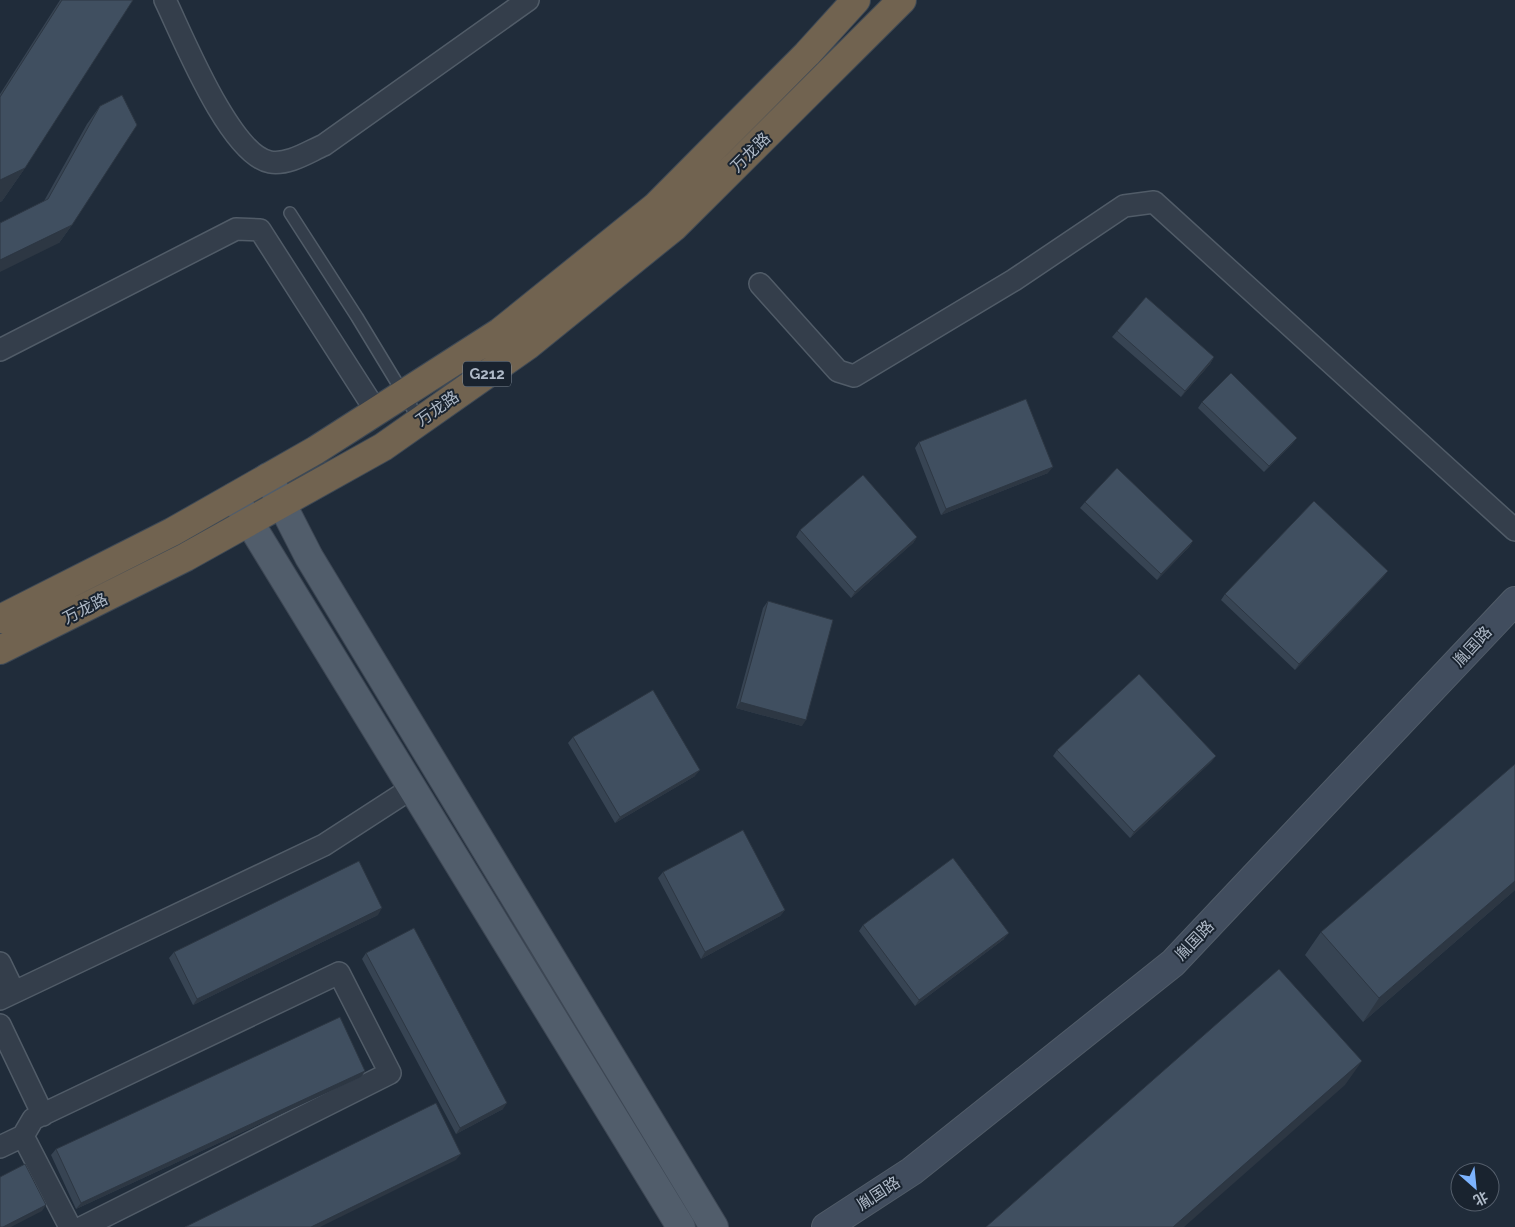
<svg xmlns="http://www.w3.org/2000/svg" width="1515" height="1227" viewBox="0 0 1515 1227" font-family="Raleway,'Noto Sans SC',sans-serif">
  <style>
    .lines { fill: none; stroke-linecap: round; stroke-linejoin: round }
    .lane-casing { stroke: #515c68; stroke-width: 14 }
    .street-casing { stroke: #515c68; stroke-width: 24 }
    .secondary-casing { stroke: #515c68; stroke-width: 30 }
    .primary-casing { stroke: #3d4754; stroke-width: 30 }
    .highway-casing { stroke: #3e4955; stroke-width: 30 }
    .lane { stroke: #343e4b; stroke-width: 11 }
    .street { stroke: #343e4b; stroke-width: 21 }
    .secondary { stroke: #414d5e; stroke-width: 28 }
    .primary { stroke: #515d6b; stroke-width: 28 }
    .highway { stroke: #716350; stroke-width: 28 }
    .wall { fill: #374453 }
    .shaded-wall { fill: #2d3743 }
    .building { fill: #404f60; stroke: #2d3743 }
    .labels { text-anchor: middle; stroke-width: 4; stroke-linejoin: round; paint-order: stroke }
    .shield { fill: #19232f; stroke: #818c99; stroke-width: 1 }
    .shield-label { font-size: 15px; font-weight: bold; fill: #aeb9c7 }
    .street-label { font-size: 16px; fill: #aeb9c7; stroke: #19232f }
  </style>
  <rect width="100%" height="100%" fill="#202c3a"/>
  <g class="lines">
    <defs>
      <path id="lane" d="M290,213l67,104 63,104"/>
      <path id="street" d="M165,0c17,35 65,155 105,162 19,3 38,-10 54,-17l204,-145
        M760,284l78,87 16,5 160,-96 110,-74 30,-4 361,328
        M0,350l236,-121 24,1 116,181
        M0,963l14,29
        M0,999l324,-154 88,-57
        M0,1025l43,90
        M0,1147l23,-11
        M70,1227l-47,-91 10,-17 306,-146 51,100 -307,154"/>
      <path id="secondary" d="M826,1227l86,-56 261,-208 342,-362"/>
      <path id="primary" d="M268,477l41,80 405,670
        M234,497l447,730"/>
      <path id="highway" d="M0,619l172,-87 144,-82 184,-118 155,-125 152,-153 49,-54
        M0,650l186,-93 197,-110 144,-101 147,-119 228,-227"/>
    </defs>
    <!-- lane casing -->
    <use href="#lane" class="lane-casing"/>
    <!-- street casing -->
    <use href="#street" class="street-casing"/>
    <!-- secondary casing -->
    <use href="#secondary" class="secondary-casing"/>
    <!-- primary casing -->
    <use href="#primary" class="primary-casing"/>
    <!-- highway casing -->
    <use href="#highway" class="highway-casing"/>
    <!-- lane -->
    <use href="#lane" class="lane"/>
    <!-- street -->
    <use href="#street" class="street"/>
    <!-- secondary -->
    <use href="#secondary" class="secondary"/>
    <!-- primary -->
    <use href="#primary" class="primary"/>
    <!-- highway -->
    <use href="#highway" class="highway"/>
  </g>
  <!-- wall -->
  <path class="wall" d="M60,0h73l-108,168 -23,33 -2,1v-108z
    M100,106l-28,119 -13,18 -15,-42 43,-77z
    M1117,331l97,26 -4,7 -29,33 -69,-60z
    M1202,402l95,36 -5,6 -28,28 -66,-64z
    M919,442l129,31 -107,42 -26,-67z
    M1085,502l108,39 -4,6 -32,33 -77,-72z
    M800,530l117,7 -4,6 -62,55 -55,-61z
    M1388,571l-5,6 -88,93 -74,-70 4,-6z
    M768,601l34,125 -66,-18 27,-100z
    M573,737l122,39 -80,47 -47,-80z
    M1057,750l159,6 -5,6 -81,76 -77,-82z
    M663,872l122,38 -5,6 -79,43 -43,-81z
    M1515,890l-152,132 -58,-67 16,-23z
    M378,915l-185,90 -24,-47 5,-6z
    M863,925l141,14 -89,67 -56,-75z
    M366,953l137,156 -47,25 -94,-175z
    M365,1071l-4,6 -285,132 -25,-54 5,-6z"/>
  <!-- shaded-wall -->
  <path class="shaded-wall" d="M25,168l-23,33 -2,1v-22z
    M72,225l-13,18 -59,29v-12z
    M1214,357l-4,7 -29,33 4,-6z
    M1297,438l-5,6 -28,28 5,-6z
    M1053,467l-5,6 -107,42 5,-6z
    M917,537l-4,6 -62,55 4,-6z
    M1193,541l-4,6 -32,33 4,-6z
    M1388,571l-5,6 -88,93 4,-6z
    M740,702l66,18 -4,6 -66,-18z
    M1216,756l-5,6 -81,76 4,-6z
    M700,770l-5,6 -80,47 5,-6z
    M1515,881v9l-152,132 16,-24z
    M382,908l-4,7 -185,90 4,-6z
    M785,910l-5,6 -79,43 4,-7z
    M1009,933l-5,6 -89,67 4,-6z
    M1362,1061l-17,24 -161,142h-11z
    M365,1071l-4,6 -285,132 5,-6z
    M507,1103l-4,6 -47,25 4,-6z
    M461,1154l-5,6 -136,67h-9z
    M46,1205l-4,6 -31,16h-8z"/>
  <!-- building -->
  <path class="building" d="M62,0h71l-108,168 -25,12v-83z
    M122,95l15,30 -65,100 -72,35v-37l48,-24 52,-93z
    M1146,297l68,60 -29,34 -68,-60z
    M1231,373l66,65 -28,28 -67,-64z
    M1026,399l27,68 -107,42 -27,-67z
    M1117,468l76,73 -32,33 -76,-72z
    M863,475l54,62 -62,55 -55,-62z
    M1314,501l74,70 -89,93 -74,-70z
    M768,601l65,19 -27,100 -66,-18z
    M1139,674l77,82 -82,76 -77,-82z
    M653,690l47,80 -80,47 -47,-80z
    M1515,764v117l-136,117 -58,-66z
    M743,830l42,80 -80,42 -42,-80z
    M953,858l56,75 -90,67 -56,-75z
    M359,861l23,47 -185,91 -23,-47z
    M414,928l93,175 -47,25 -94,-175z
    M1279,969l83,92 -189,166h-187z
    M340,1017l25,54 -284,132 -25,-54z
    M436,1103l25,51 -150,73h-126z
    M25,1164l21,41 -43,22h-3v-50z"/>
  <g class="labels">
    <!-- shield labels -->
    <rect class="shield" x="463" y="361.5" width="48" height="25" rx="4"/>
    <g class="shield-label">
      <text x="487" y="379">G212</text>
    </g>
    <!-- street labels -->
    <g class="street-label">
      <text transform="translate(750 152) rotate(-45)" y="6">万龙路</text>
      <text transform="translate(437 408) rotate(-35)" y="6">万龙路</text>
      <text transform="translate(85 608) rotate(-27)" y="6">万龙路</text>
      <text transform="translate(1472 646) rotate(-47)" y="6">胤国路</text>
      <text transform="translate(1194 940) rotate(-46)" y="6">胤国路</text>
      <text transform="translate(878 1193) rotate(-33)" y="6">胤国路</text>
    </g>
  </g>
  <!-- north arrow -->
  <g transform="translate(1475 1187) rotate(153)"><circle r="24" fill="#19232f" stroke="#555f6c"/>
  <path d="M0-4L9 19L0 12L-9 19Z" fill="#7cb3fe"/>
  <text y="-8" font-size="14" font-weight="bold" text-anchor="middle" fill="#aeb9c7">北</text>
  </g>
</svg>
